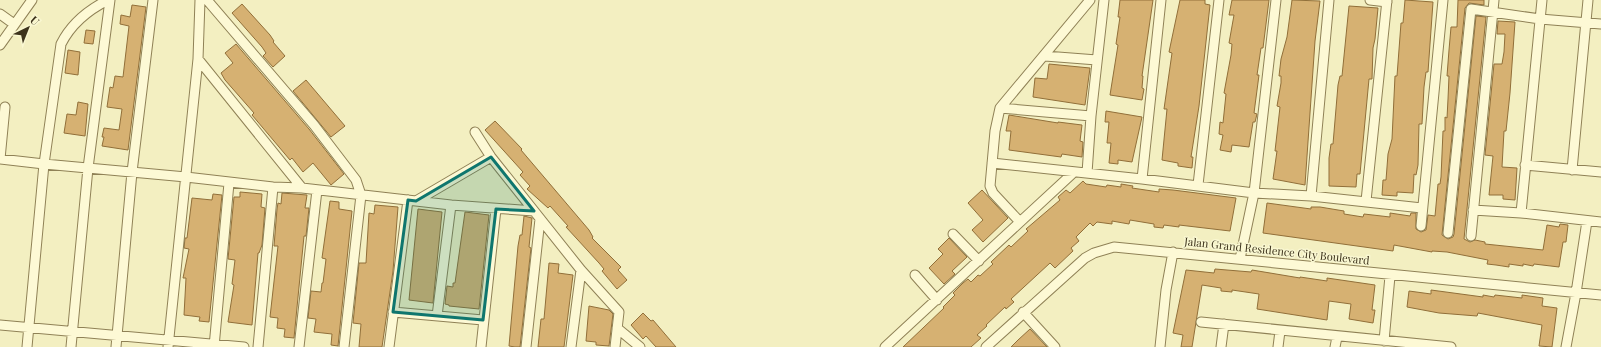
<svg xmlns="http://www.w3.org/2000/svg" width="1601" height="347" viewBox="0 0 1601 347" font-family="'Playfair Display',serif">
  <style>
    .building { fill: #d6b172; stroke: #916f39 }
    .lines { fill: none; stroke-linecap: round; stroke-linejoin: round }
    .minor-casing { stroke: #8f8156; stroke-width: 11 }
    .minor { stroke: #fdf9d5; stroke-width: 9 }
    .marked { fill: #0f766e; fill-opacity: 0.2; stroke: #0f766e; stroke-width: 3; stroke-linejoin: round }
    .labels { text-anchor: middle; stroke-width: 3; stroke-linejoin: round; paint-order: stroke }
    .street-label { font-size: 11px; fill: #3d331c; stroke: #f9f7d1 }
  </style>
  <rect width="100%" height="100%" fill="#f3efc1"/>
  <!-- building -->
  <path class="building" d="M1120,0h33l-11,76h1l-1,12 2,1 -2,11 -32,-5 8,-50 -2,-1 4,-27h-2z
    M1180,0h25v4l5,1 -11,101 -8,51h2l-1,11 -14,-2v-3l-16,-3 5,-51h-3l8,-56 -3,-1z
    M1232,0h37l-6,48h-2l-4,27h2l-5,38 3,1 -2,8h-2l-4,25 -17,-2 -1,7 -11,-2 3,-15 -4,-1 1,-12 3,1 3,-29 -2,-1 7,-38 1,-11 -3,-1 5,-28h-5z
    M1292,0l28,1 -5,40 -10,144 -32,-6 4,-28h-2l5,-44 -3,-1 4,-23v-7h-2l2,-17 6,-22z
    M1405,0l28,2 -5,70h-2l-2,15 -2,37h-3l-1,41 -2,10 -2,-1 -1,19 -16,-1v4l-15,-1 1,-15h3l2,-26 4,-15 3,-63h2l4,-53h2z
    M1458,0h26v5l-15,-2 -4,5 -23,227 6,4 5,-2 1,-3 22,-218 10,1 -22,222 6,3 5,-2 10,2v2l58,6 4,-25 12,2 1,-3 8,1 -2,17h-3l-4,25 -25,-3 -1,2 -10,-2v2l-14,-2v3l-13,-2 -9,-1 1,-4 -41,-8 -15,-1v1l-38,-7 -1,6 -130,-18 4,-30 44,6v-2h9l24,4v3l19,3 1,-3 26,3v-4l20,3 1,-3h5v16l5,3 5,-2 2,-15 7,1 3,-32h2l1,-7 2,-46h2v-14l2,1 1,-19 1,-23h-2l2,-26 2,-23h6z
    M242,4l28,31 4,6 -1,1 12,14 -12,11 -10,-11 3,-3 -4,-6 -30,-34z
    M132,5l14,2 -18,143 -26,-4 2,-9h-2l2,-9 15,2 3,-21 -15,-2 3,-20 3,1 2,-12 8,1 6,-51 -9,-2 1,-9 9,2z
    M1349,6l29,2 -3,31 -2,9 -1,31h-3l-9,95h-3l-1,13 -27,-1v-28l2,-14h2l5,-59 2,-9h2z
    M1498,21l17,1 -5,71 -4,38h-2l-2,36 15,1 -2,32 -12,-1v-4h-14l4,-39 -8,-1 9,-91h8l2,-12 1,-18h-8z
    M86,30l9,1 -2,13 -9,-1z
    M236,44l73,85 35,45 -13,11 -18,-22 -10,9 -11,-14 -2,2 -38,-45 2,-2 -29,-33 -4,-7 12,-10 -8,-10z
    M68,50l12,2 -2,23 -13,-2z
    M1049,64l41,4 -5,37 -52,-8 2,-19 12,1z
    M306,80l39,46 -14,11 -38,-46z
    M78,102l10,2 -3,32 -21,-3 3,-19 9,1z
    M1106,111l36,6 -10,45 -14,-2v4l-9,-1 2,-20h-4l2,-21h-4z
    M1009,115l49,8v-1l24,3 -2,16 3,1 -1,15 -20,-3 -1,3 -52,-7 2,-19h-5z
    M495,121l27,28 -1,1 68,80 4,7 -1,1 29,29 -3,3 9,10 -10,9 -15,-18 2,-2 -5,-6 -33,-36 2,-1 -18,-20 -2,2 -21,-19 3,-3 -10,-11 3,-3 -38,-42z
    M1083,181l3,3 20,3 1,-2 14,2v-3l12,2 -1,2 27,4v-3l14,1 63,8 -6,33 -51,-6v2l-15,-2 -1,3 -9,-1v-3l-24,-4 -1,4 -17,-3v3l-15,-2 -4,4 -3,-3 -14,14 3,4 -8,7 2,3 -18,17 -5,-5 -39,36 3,3 -8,7 -1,-2 -19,18 1,1 -10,9 4,3 -10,9h-68l41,-39 -1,-1 12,-12 -2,-2 10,-10 5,-4 3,3 7,-7 2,1 13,-12 -2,-2 18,-17 2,2 17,-16 -2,-2 34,-29 -2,-3 8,-7 4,3z
    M982,190l26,28 -25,24 -11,-12 11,-10 -15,-17z
    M240,192l22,2 -1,13 4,1 -3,37 -3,8h-1l-6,72 -24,-3 6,-37 -2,-1 3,-24 -7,-1 6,-62h6z
    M282,193l25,2 -2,13h4l-3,28h-2l-10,102 -10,-1 1,-8 -8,-1 1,-10 -8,-1 8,-71h-4l3,-37 1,-6 3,1z
    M213,194l9,1 -13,127 -10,-1 1,-4 -16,-2 2,-37h-3l6,-29 -5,-1 1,-10h2l5,-40 20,2z
    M330,201l9,1v7l13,2 -14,135 -7,-1 1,-11 -18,-2 2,-13 -8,-1 3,-27 10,1 1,-9h1l3,-24 -4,-1z
    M375,205l23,2 -5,64 -11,76h-23l2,-23 -8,-1 6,-60h7l3,-50 5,1z
    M418,209l24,3 -9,91 -24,-3z
    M465,212l24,3 -10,94 -30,-3v-1l-4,-1 2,-18 6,1v-4h2z
    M524,216l8,2 -3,29 2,1 -11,99h-5l-6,-1 9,-100 2,-11h2z
    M949,238l18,19 -15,14 3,3 -11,10 -15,-16 14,-14 -5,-5z
    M549,263l10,1 -1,9 15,2 -9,72h-26l3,-28h3z
    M1215,269l36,3 1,-2 48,8v-1l27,4v-3l48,7 -3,25h3l-2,13 -24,-4 2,-15 -22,-3 -2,19 -70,-11 2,-15 -27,-4v2l-11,-1v-3l-19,-3 -10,62h-11l2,-12 -10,-2 13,-63 28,3z
    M1431,290l52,7v-2l11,2 1,-2 27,3v-3l21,3 -1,8 15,2 -5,39 -13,-1 3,-21 -64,-12 -1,3 -38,-3 -32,-6 2,-16 22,3z
    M589,306l20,4 4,4 -4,32 -13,-1v-3l-10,-1z
    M643,313l8,8 2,-1 23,27h-20l-10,-11 -3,3 -12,-14z
    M1030,329l17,18h-36l7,-7z"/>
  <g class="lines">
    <defs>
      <path id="minor" d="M108,0c-20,10 -37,24 -47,44l-17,120 142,13 87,10 29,1 149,17 83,6
        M207,0l107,125 42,55 5,15 -17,152
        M1370,0l17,2
        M0,14l14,10
        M0,45l32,-45
        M1045,56l52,4
        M198,59l104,129
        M1000,108l91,8
        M475,132l16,25 90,113 38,42 -4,35
        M0,159l44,5 -17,183
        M0,159l5,-52
        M992,163l150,16 112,14 57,3 111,12
        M1525,165l76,7
        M1572,170l16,-170
        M1087,173l4,-57 13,-116
        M1142,179l19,-179
        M1198,185l21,-185
        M1311,196l18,-196
        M416,201l75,-44
        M1366,201l21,-201
        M1473,210l48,3 80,9
        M1521,213l21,-213
        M1020,222l-27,-29 -3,-7 5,-55 5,-23 90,-108
        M1421,226l22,-226
        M1448,233l23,-224 69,10 61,5
        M953,234l26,27
        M1471,236l23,-236
        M1240,259l14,-66 22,-193
        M915,275l22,25
        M393,312l90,8
        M1023,312l32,35
        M437,316l14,-111
        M1201,322l250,25
        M0,325l244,22
        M617,328l23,19
        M1384,341l6,-65
        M71,347l17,-179 22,-168
        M116,347l16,-175 21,-172
        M168,347l30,-288 2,-59
        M214,347l15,-164
        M258,347l15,-160
        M299,347l18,-157
        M389,347l19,-147
        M481,347l15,-138
        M526,347l14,-128
        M571,347l10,-77
        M885,347l188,-174
        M986,347l99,-89 9,-5 20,-6 487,48
        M1160,347l6,-57 7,-38
        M1221,347l3,-23
        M1278,347l2,-16
        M1335,347l2,-10
        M1566,347l10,-54 11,-72"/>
    </defs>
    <!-- minor casing -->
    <use href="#minor" class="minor-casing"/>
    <!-- minor -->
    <use href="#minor" class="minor"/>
  </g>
  <!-- marked area -->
  <path class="marked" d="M491,157l43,54 -38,-2 -13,111 -90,-8 15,-112 8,1z"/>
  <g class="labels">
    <!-- street labels -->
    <g class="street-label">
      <text transform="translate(1277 251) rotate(6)" y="4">Jalan Grand Residence City Boulevard</text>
    </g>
  </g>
  <!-- north arrow -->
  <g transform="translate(28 28) rotate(43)" stroke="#f9f7d1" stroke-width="3" paint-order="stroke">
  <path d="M0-3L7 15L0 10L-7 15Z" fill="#3d331c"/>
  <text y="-6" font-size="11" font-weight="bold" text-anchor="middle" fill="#3d331c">U</text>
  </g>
</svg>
